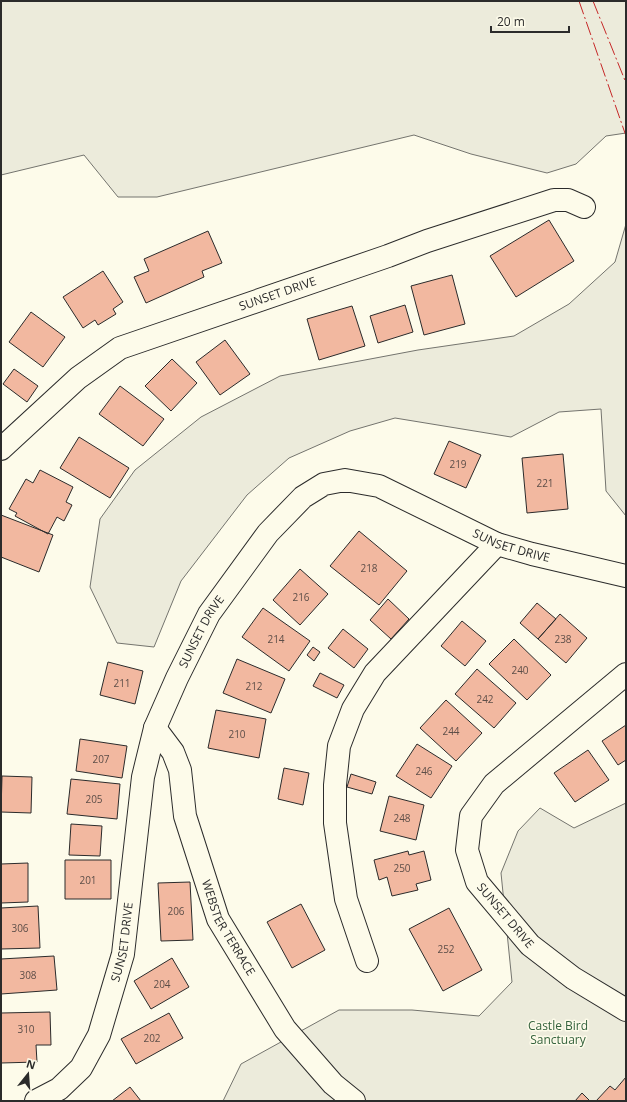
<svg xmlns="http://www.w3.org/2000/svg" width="627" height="1102" viewBox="0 0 627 1102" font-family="'Open Sans',sans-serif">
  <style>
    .green { fill: #ecebdb; stroke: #74746e }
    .building { fill: #f2b8a0; stroke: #2b2b2b }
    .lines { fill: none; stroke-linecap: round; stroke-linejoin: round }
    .minor-casing { stroke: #2b2b2b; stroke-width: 24 }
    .minor { stroke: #fdfbea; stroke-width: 22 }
    .power { stroke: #c62828; stroke-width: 1; stroke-dasharray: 14 3 2 3; stroke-linecap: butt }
    .labels { text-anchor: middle; stroke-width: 3; stroke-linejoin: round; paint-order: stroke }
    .number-label { font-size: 10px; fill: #5d4e48 }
    .street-label { font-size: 12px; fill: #2b2b2b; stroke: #fdfbea }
    .park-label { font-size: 12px; fill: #34623c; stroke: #fdfbea }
  </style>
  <rect width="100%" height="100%" fill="#fdfbea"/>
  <!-- green -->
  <path class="green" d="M1,1h625v132l-20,3 -30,28 -29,9 -76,-19 -57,-19 -257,62h-39l-34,-42 -83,20z
    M626,224v292l-20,-25 -5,-82 -42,3 -48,25 -116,-19 -45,13 -61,27 -42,37 -66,86 -27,66 -37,-4 -27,-56 10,-68 35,-49 66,-53 79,-41 138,-26 96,-14 55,-32 46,-42z
    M626,803v298h-403l18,-37 98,-54h73l67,6 33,-34 -11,-109 17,-42 22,-23 34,20z"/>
  <!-- building -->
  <path class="building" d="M549,220l25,41 -58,36 -26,-41z
    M208,231l14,32 -20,8 2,6 -58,26 -12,-26 15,-6 -5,-12z
    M103,271l20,31 -10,7 3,5 -18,11 -3,-5 -12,8 -20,-31z
    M452,275l13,49 -41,11 -13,-49z
    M405,305l8,27 -35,11 -8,-27z
    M352,306l13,40 -46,14 -12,-41z
    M31,312l34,25 -22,30 -34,-25z
    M225,340l25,34 -30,21 -24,-33z
    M172,359l25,24 -26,28 -26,-25z
    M14,369l24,17 -11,16 -24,-18z
    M120,386l44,33 -21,27 -44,-32z
    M79,437l50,31 -19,30 -50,-30z
    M449,441l32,14 -15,33 -32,-14z
    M563,454l5,55 -41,4 -5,-55z
    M40,470l33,17 -7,15 6,3 -8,16 -7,-4 -9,17 -33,-18 2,-3 -8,-4 17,-30 7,4z
    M1,515l52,20 -14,37 -38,-15z
    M359,531l48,40 -28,34 -49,-39z
    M300,569l28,25 -28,31 -27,-25z
    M388,599l21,20 -18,20 -21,-19z
    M537,603l19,16 -18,20 -18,-16z
    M263,608l47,33 -21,30 -47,-34z
    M560,614l27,24 -21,25 -28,-24z
    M462,621l24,20 -21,25 -24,-20z
    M343,629l25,20 -14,19 -26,-20z
    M514,639l37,36 -24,25 -38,-36z
    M313,647l7,5 -6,9 -7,-6z
    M237,659l48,20 -14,34 -48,-20z
    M108,662l35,9 -8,33 -35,-9z
    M477,669l39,34 -22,25 -39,-34z
    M320,673l24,12 -7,13 -24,-12z
    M446,700l36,33 -26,28 -36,-33z
    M216,710l50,9 -7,39 -51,-10z
    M626,725v35l-8,5 -16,-24z
    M80,739l47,7 -5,32 -46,-7z
    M417,744l35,22 -21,32 -35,-22z
    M588,750l21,30 -34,22 -21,-29z
    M284,768l25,5 -6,32 -25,-6z
    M351,774l25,8 -4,12 -25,-7z
    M2,776l30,1 -1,36 -30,-1z
    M71,779l49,5 -3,35 -50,-5z
    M389,796l35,9 -8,35 -36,-9z
    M71,824l31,2 -2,30 -31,-1z
    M408,851l1,4 15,-4 7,29 -15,4 2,6 -26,6 -5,-19 -8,3 -5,-20z
    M65,860h46v39h-46z
    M28,863v39l-27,1v-39z
    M190,882l3,58 -32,1 -3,-58z
    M301,904l24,46 -33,18 -25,-46z
    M38,906l2,42 -39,1v-41z
    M449,908l33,62 -39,21 -34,-62z
    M54,956l3,34 -56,4v-35z
    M172,958l17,29 -38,22 -17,-28z
    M50,1012l1,33h-15l1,17 -36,1v-50z
    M169,1013l14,25 -47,26 -15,-25z
    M626,1077v24h-30l14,-15 5,4z
    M130,1087l11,14h-29z
    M582,1093l8,8h-15z"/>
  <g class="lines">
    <defs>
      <g id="minor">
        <path id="s1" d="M1,449l77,-71 42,-30 268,-92 39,-15 127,-41h14l16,7"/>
        <path id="s2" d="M626,674l-132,110 -23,32 -4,34 10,32 53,63 43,33 53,32"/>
        <path id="s3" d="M155,728l18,24 7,18 5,46 33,103 67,110 48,55 21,17"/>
        <path d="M367,961l-21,-62 -11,-76v-38l4,-39 14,-37 22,-36 122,-129"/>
        <path id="s4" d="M36,1101l23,-12 22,-21 18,-33 24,-81 20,-177 12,-49 22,-50 32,-64 59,-81 35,-36 21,-13 21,-4 34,6 118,58 35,10 94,22"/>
      </g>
    </defs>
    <!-- minor casing -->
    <use href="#minor" class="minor-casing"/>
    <!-- minor -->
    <use href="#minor" class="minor"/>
    <!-- power -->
    <path class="power" d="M579,1l47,135
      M593,1l33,82"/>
  </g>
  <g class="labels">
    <!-- number labels -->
    <g class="number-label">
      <text x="458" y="468">219</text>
      <text x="545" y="487">221</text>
      <text x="369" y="572">218</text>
      <text x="301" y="601">216</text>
      <text x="276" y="643">214</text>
      <text x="563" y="643">238</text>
      <text x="520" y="674">240</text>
      <text x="122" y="687">211</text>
      <text x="254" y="690">212</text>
      <text x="485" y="703">242</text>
      <text x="451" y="735">244</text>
      <text x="237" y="738">210</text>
      <text x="101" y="763">207</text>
      <text x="424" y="775">246</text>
      <text x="94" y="803">205</text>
      <text x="402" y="822">248</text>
      <text x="402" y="872">250</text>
      <text x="88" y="884">201</text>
      <text x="176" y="915">206</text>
      <text x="20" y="932">306</text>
      <text x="446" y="953">252</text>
      <text x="28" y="979">308</text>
      <text x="162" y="988">204</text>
      <text x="26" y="1033">310</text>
      <text x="152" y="1042">202</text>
    </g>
    <!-- street labels -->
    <g class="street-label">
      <text dy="4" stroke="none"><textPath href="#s1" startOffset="323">SUNSET DRIVE</textPath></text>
      <text dy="4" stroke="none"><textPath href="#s4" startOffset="910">SUNSET DRIVE</textPath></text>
      <text dy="4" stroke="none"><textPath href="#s4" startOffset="514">SUNSET DRIVE</textPath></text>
      <text dy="4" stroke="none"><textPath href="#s2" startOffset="323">SUNSET DRIVE</textPath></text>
      <text dy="4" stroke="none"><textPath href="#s3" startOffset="216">WEBSTER TERRACE</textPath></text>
      <text dy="4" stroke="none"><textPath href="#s4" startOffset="190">SUNSET DRIVE</textPath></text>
    </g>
    <!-- park labels -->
    <g class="park-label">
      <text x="558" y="1030">Castle Bird<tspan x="558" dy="14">Sanctuary</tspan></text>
    </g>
  </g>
  <!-- border -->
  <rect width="627" height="1102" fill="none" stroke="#2b2b2b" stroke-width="4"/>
  <!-- north arrow -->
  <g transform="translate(28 1074) rotate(17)" stroke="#fdfbea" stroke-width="3" paint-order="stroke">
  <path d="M0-3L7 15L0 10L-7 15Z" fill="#2b2b2b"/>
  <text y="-6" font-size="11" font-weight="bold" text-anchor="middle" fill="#2b2b2b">N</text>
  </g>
  <!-- scale -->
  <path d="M491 26v6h78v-6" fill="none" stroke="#2b2b2b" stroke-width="2"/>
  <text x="497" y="26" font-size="12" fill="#2b2b2b" stroke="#fdfbea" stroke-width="3" paint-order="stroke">20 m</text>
</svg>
